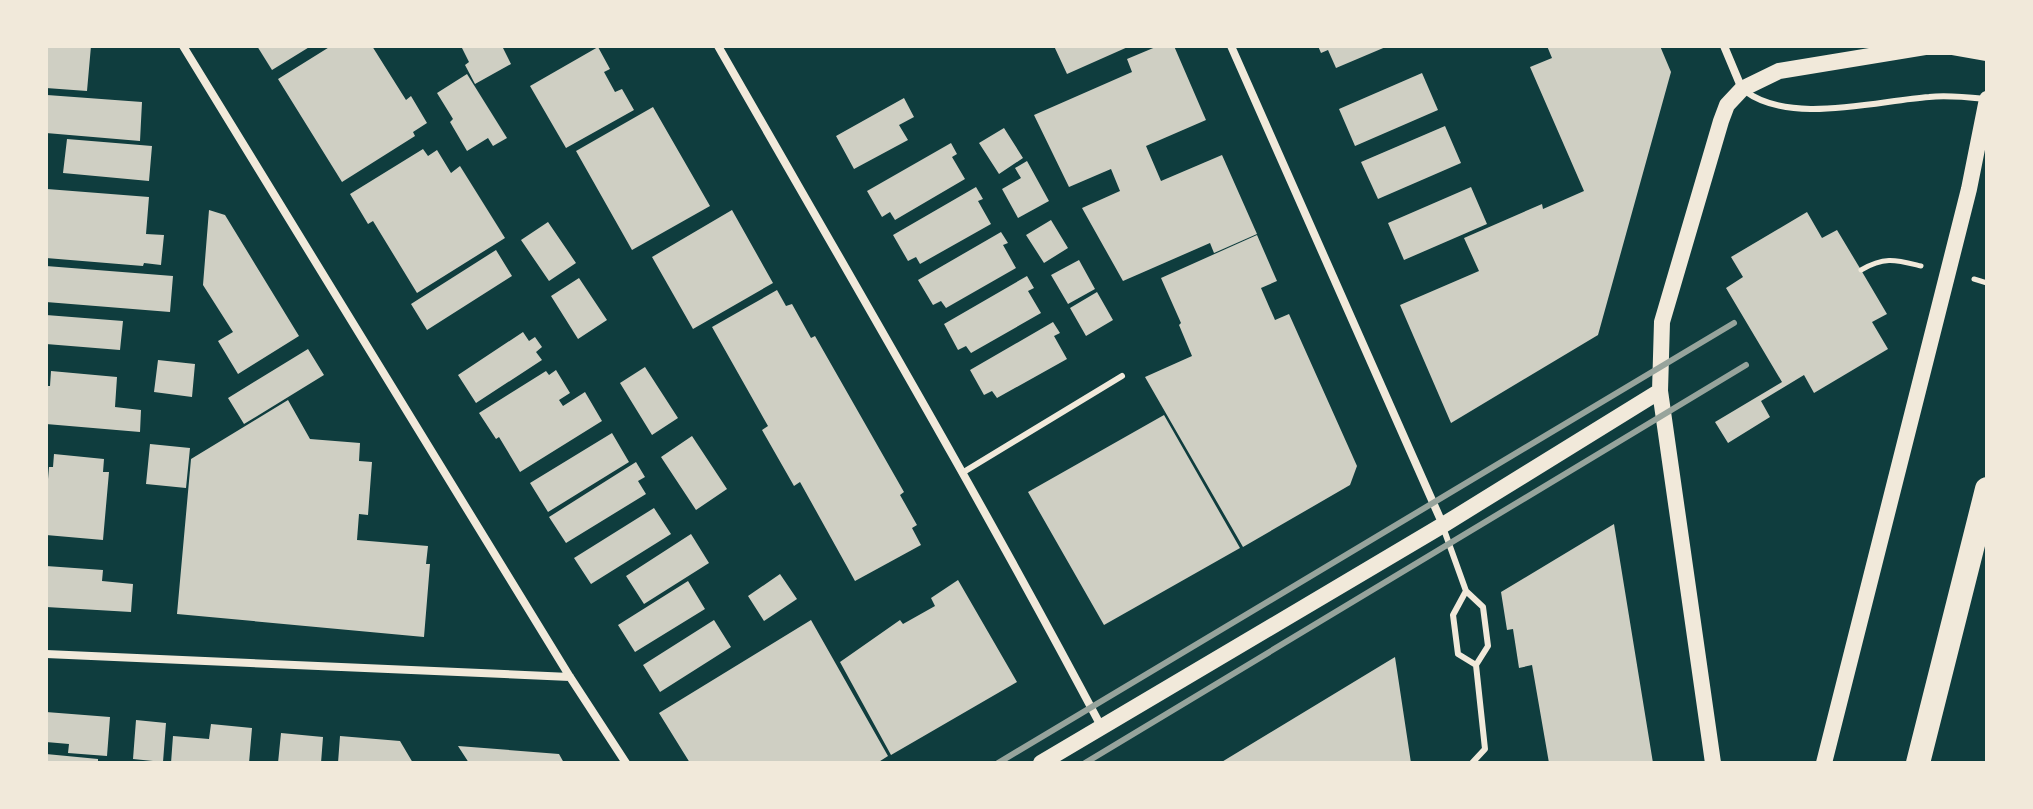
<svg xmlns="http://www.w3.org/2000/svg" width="2033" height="809" viewBox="0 0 2033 809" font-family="Bitter,serif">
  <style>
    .building { fill: #cfcfc3 }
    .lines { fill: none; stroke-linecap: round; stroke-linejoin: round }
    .path { stroke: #f1e9da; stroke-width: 5 }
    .service { stroke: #f1e9da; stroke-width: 6 }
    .minor { stroke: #f1e9da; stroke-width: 8 }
    .secondary { stroke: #f1e9da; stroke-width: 16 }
    .motorway { stroke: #f1e9da; stroke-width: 24 }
    .rail { stroke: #97a49c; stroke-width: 6 }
  </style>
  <rect width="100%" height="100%" fill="#0f3d3e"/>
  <!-- building -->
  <path class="building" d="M48,46h43l-4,45 -41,-3z
    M257,46h54l-39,24z
    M331,46h41l34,54 5,-4 16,27 -14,9 2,4 -73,46 -64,-103z
    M461,46h41l9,18 -36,20 -10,-19 4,-3z
    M1054,46h76l-63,28z
    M1158,46h16l32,74 -60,26 15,35 61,-26 35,79 -43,19 -4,-10 -87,38 -41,-73 38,-17 -9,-22 -42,18 -35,-72 98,-43 -5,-13z
    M1318,46h70l-52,22 -8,-18 -7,3z
    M1547,46h113l11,26 -73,263 -147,88 -51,-118 79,-34 -15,-33 78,-34 1,5 41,-18 -54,-124 22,-9z
    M598,47l12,22 -6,3 11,20 7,-3 12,21 -68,38 -36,-62z
    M1422,73l16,37 -83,36 -16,-37z
    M467,74l40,64 -14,8 -5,-8 -21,13 -17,-29 3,-3 -16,-26z
    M47,95l95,7 -2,39 -94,-8z
    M904,98l10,19 -15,8 9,15 -54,29 -18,-33z
    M653,107l57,99 -78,44 -56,-99z
    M1445,126l16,37 -83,36 -17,-37z
    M1004,128l19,30 -24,16 -20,-31z
    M67,139l85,7 -3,35 -86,-8z
    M951,143l6,11 -5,3 13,22 -70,41 -5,-8 -8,5 -15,-26z
    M423,149l5,7 9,-6 14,23 9,-7 45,72 -88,55 -44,-72 -5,3 -18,-30z
    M1027,161l22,40 -31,17 -16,-29 19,-11 -6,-10z
    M976,187l7,12 -5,2 13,23 -71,40 -4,-7 -8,4 -15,-26z
    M1471,187l16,37 -83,36 -16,-37z
    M47,189l102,8 -3,37 18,1 -3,30 -17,-2 -1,3 -97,-8z
    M209,210l16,5 74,121 -61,38 -20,-33 15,-9 -30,-47z
    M732,210l41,73 -80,46 -41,-72z
    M1807,212l15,26 15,-8 24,40 26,44 -15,8 16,27 -74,44 -10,-18 -43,26 9,16 -42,26 -13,-21 67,-40 -56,-94 17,-11 -12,-20z
    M1051,220l17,28 -24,15 -18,-28z
    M548,222l28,41 -27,18 -28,-41z
    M1001,232l7,11 -5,2 13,23 -70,40 -5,-7 -8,4 -15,-25z
    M1257,235l20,46 -16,7 14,32 14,-6 68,152 -7,19 -107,62 -98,-170 47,-21 -13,-31 2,-2 -20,-45z
    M496,250l16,26 -85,54 -16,-26z
    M1079,260l16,29 -27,15 -17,-29z
    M46,266l127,10 -3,36 -124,-10z
    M1027,276l7,12 -6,3 13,22 -70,40 -5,-7 -8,4 -14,-26z
    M579,278l28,42 -29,19 -27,-43z
    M777,290l9,16 6,-2 19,34 4,-2 89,156 -4,3 17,30 -5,3 9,17 -66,36 -55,-99 -6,4 -32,-56 6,-4 -56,-99z
    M1097,292l16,28 -27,16 -16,-28z
    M46,315l77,6 -3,29 -74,-6z
    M1053,322l7,11 -6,3 13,23 -70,39 -5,-7 -8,4 -14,-25z
    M523,332l6,9 6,-4 7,10 -6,5 6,8 -66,43 -18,-28z
    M308,349l16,26 -80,49 -16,-26z
    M158,360l37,4 -3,33 -38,-5z
    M645,367l33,51 -26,17 -32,-52z
    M556,370l14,23 -11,7 4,6 22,-14 17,29 -82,51 -21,-35 -3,2 -17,-26 67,-42 3,4z
    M51,371l66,6 -2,30 26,3 -1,22 -94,-8v-38h4z
    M288,400l22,39 50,4 -1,18 13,1 -4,53 -9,-1 -2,26 71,6 -2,18h4l-6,73 -247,-23 14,-155z
    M1164,415l76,133 -136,77 -76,-133z
    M612,433l17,29 -81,50 -18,-29z
    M692,436l35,53 -31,21 -35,-53z
    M150,444l40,4 -4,40 -40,-4z
    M54,454l50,5 -1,13h6l-6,68 -57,-5v-32l3,-36h4z
    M636,462l9,15 -7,4 8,13 -80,49 -17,-26z
    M654,508l17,26 -80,50 -17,-26z
    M1614,524l39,239h-104l-17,-98 -13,3 -6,-39 -6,1 -6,-38z
    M691,534l18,29 -65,41 -18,-28z
    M46,566l57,4 -1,11 31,3 -2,28 -85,-5z
    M780,574l17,25 -33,22 -16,-25z
    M958,580l59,102 -126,73 -51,-93 60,-42 3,4 32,-18 -4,-8z
    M688,581l17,28 -70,43 -17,-27z
    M714,620l17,27 -71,45 -17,-27z
    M811,620l77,136 -11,7h-187l-31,-50z
    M1395,657l16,106h-191z
    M46,712l64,5 -3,39 -39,-3 1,-9 -23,-2z
    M136,720l30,3 -3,39 -30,-3z
    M211,724l41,4 -3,35h-78l2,-27 36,3z
    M281,733l42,4 -2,26h-43z
    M340,736l60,5 13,22h-75z
    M458,746l101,8 5,9h-95z
    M46,754l52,5v4h-52z"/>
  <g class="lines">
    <!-- path -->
    <path class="path" d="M1861,270c24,-14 35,-10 60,-4
      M1974,279l13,4"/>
    <!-- service -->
    <path class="service" d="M1745,91c45,34 130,10 184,6 19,-2 37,0 56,2
      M962,473l160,-97
      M1443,527l23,64 17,16 5,39 -12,19 9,84 -13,14
      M1466,591l-13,24 5,39 18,11"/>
    <!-- minor -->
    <path class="minor" d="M183,46l387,631 56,86
      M718,46c130,227 262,451 384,682
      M1231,46l212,479
      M1724,46l18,43
      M46,654l524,23"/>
    <!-- secondary -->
    <path class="secondary" d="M1041,763l402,-238 217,-134
      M1713,763l-53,-372 2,-69 59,-201 6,-16 15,-16 37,-18 146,-24h28l34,6
      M1824,763l145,-574 18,-90"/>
    <!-- motorway -->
    <path class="motorway" d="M1918,763l69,-274"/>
    <!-- rail -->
    <path class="rail" d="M998,763l736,-440
      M1085,763l661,-398"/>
  </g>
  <!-- border -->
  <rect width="2033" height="809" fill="none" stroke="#f1e9da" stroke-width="96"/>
</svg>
